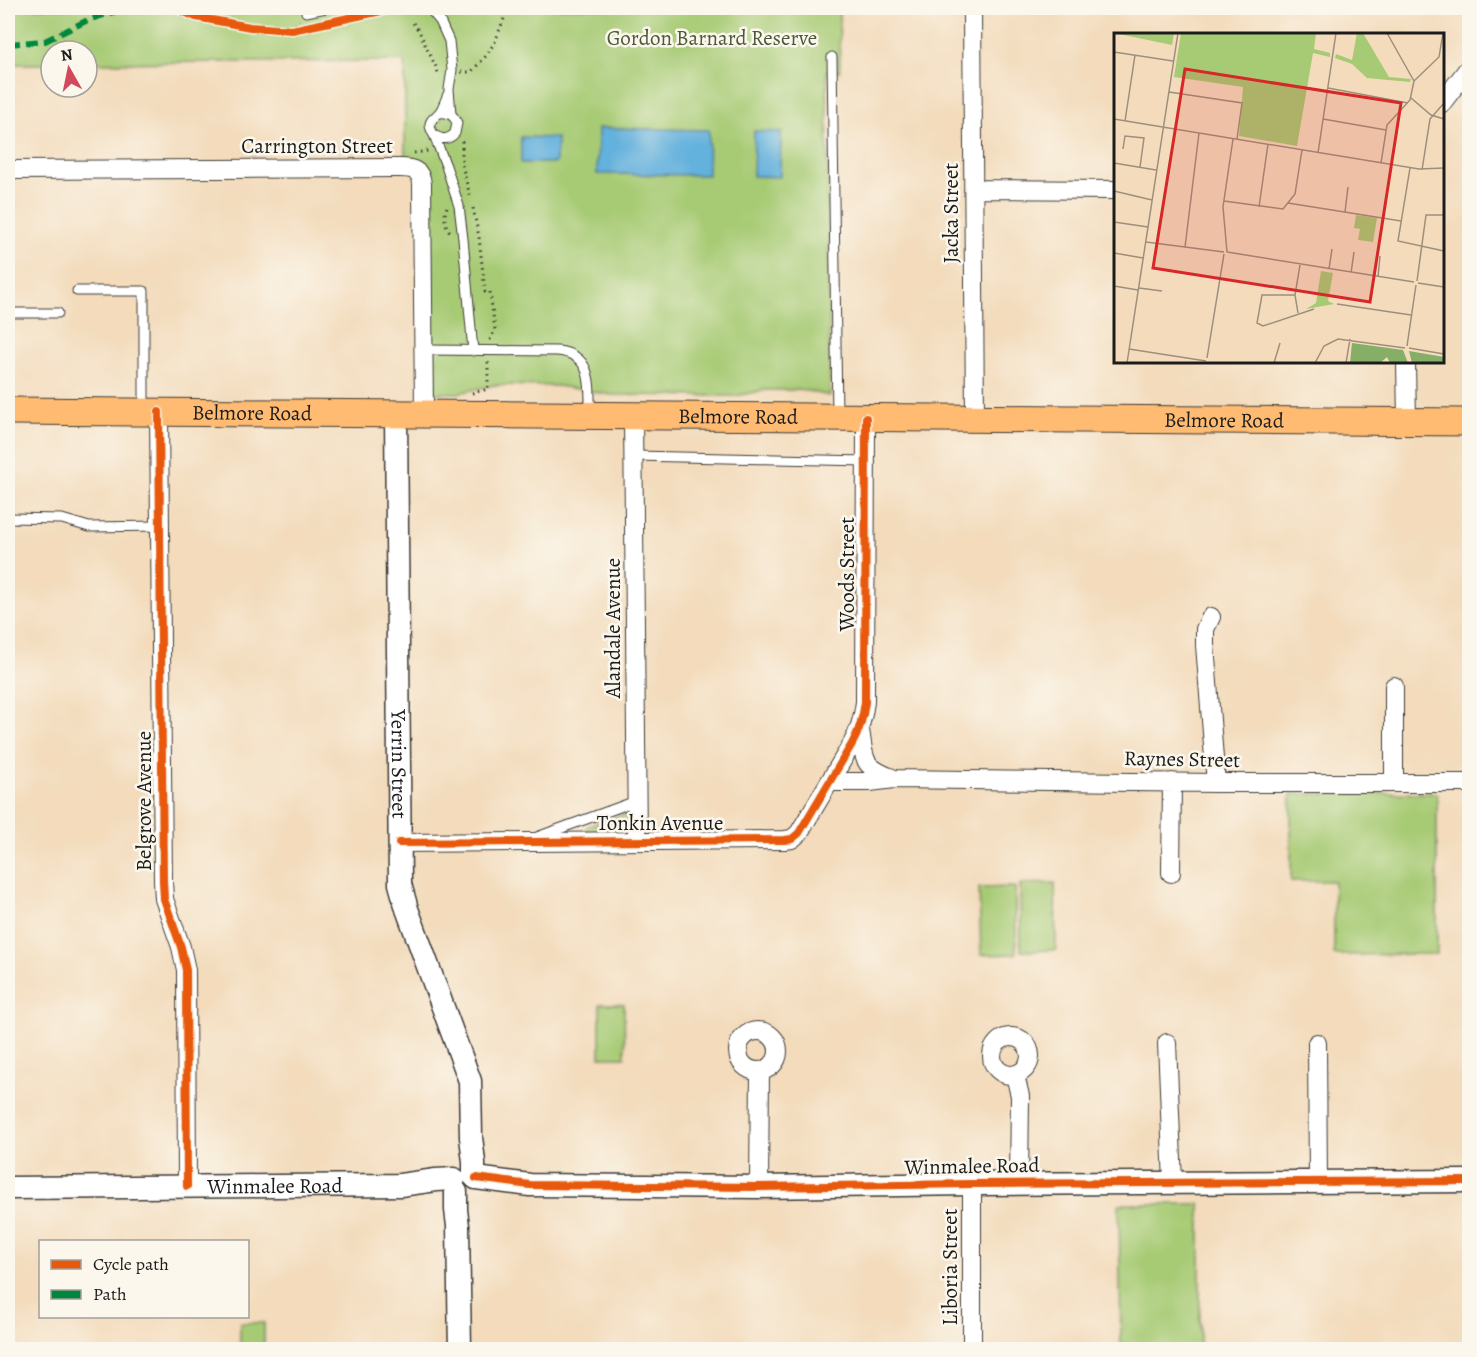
<svg xmlns="http://www.w3.org/2000/svg" width="1477" height="1357" viewBox="0 0 1477 1357" font-family="Alegreya,serif">
  <style>
    .green { fill: #a7cb74; stroke: #627448; stroke-width: 1.5 }
    .water { fill: #63b1dd; stroke: #40667c; stroke-width: 1.5 }
    .lines { fill: none; stroke-linecap: round; stroke-linejoin: round }
    .service-casing { stroke: #3c3934; stroke-width: 11 }
    .minor-casing { stroke: #3c3934; stroke-width: 20 }
    .tertiary-casing { stroke: #3c3934; stroke-width: 25 }
    .primary-casing { stroke: #3c3934; stroke-width: 29 }
    .path { stroke: #3c3934; stroke-width: 3; stroke-dasharray: 1.5 4.5; stroke-linecap: butt }
    .service { stroke: #fff; stroke-width: 9 }
    .minor { stroke: #fff; stroke-width: 18 }
    .tertiary { stroke: #fff; stroke-width: 22 }
    .primary { stroke: #ffbb71; stroke-width: 27 }
    .quiet { stroke: #00873e; stroke-width: 6; stroke-dasharray: 12 6; stroke-linecap: butt }
    .cycleway-casing { stroke: #fbf7ec; stroke-width: 11 }
    .cycleway { stroke: #e8590c; stroke-width: 8 }
    .labels { text-anchor: middle; stroke-width: 5; stroke-linejoin: round; paint-order: stroke }
    .park-label { font-size: 21px; fill: #4d593b; stroke: #fbf7ec }
    .street-label { font-size: 21px; fill: #1c1c1c; stroke: #fbf7ec }
    .inset-road { fill: none; stroke: #9d8f7c; stroke-width: 1.5 }
    .view { fill: #d62828; fill-opacity: 0.15; stroke: #d62828; stroke-width: 3 }
    .inset-edge { fill: none; stroke: #1c1c1c; stroke-width: 3 }
  </style>
  <rect width="100%" height="100%" fill="#fbf7ec"/>
  <filter id="ink" filterUnits="userSpaceOnUse"><feTurbulence type="fractalNoise" baseFrequency=".0167" numOctaves="2"/><feDisplacementMap in="SourceGraphic" scale="12" xChannelSelector="R" yChannelSelector="G"/><feConvolveMatrix kernelMatrix="1 2 1 2 8 2 1 2 1" color-interpolation-filters="sRGB"/></filter>
  <filter id="wash" filterUnits="userSpaceOnUse"><feTurbulence type="fractalNoise" baseFrequency=".008" numOctaves="4" result="noise"/><feDisplacementMap in="SourceGraphic" scale="24" xChannelSelector="R" yChannelSelector="G"/><feGaussianBlur stdDeviation="1.35" result="paint"/><feColorMatrix in="noise" values="0 0 0 0 0 0 0 0 0 0 0 0 0 0 0 0 0 1.4 0 .05"/><feComposite in="paint" operator="in"/></filter>
  <g filter="url(#wash)">
    <rect width="100%" height="100%" fill="#f3dbbc"/>
    <!-- green -->
    <path class="green" d="M8,8h831l1,63h-13l3,325 -27,-6h-37l-31,6 -123,-1 -54,-9 -64,-1 -36,8h-25l-3,-218c-4,-13 -12,-15 -25,-15v-99l-318,2v-12h-36v13h-43z
      M1437,793v161l-103,1v-74h-43v-87z
      M618,815h7l3,3 -1,13 -3,1 -37,1 -1,-1v-4l3,-2z
      M1055,883l1,67 -35,1 -1,-67z
      M1015,887l1,67 -35,1 -2,-67z
      M600,1004h24l1,53h-25z
      M1119,1204h81v145h-79z
      M240,1323h24v26h-24z"/>
    <!-- water -->
    <path class="water" d="M598,128l111,2 -1,45 -111,-1z
      M754,131l27,1 -1,45 -27,-1z
      M521,137l36,1 -1,25h-35z"/>
  </g>
  <g filter="url(#ink)">
    <g class="lines">
      <defs>
        <path id="service" d="M429,8l11,13 9,20 3,29 -3,19 2,25
          M306,12l20,-4
          M832,57l5,358
          M440,113c8,-1 14,2 17,10l-2,10c-6,7 -14,7 -21,2 -10,-16 1,-15 7,-25 3,-5 5,-12 8,-18
          M434,135l12,31 13,40 4,33 10,112
          M77,291h67v119
          M8,313h50
          M424,350l133,1c36,3 33,34 33,61
          M634,456l232,5
          M8,518l54,1 27,8 71,-1
          M537,837l99,-36"/>
        <path id="minor" d="M972,8l3,411
          M1442,103l28,-37
          M8,170l392,-2c12,0 21,2 22,16l2,230
          M973,189l143,1
          M1406,362l1,60
          M159,412l4,469 1,18 17,48 5,23 1,216
          M633,416l4,425
          M1211,617l-6,12v16l11,138
          M1394,686v97
          M860,730c5,30 1,36 32,48
          M830,782h40l24,-3 322,4h254
          M399,843l386,-3 7,-1 7,-6 53,-89c8,-14 11,-26 13,-42l1,-284
          M1171,873l1,-91
          M738 1051a20 20 0 1 1 40 0a20 20 0 1 1-40 0Z
          M992 1056a19 19 0 1 1 38 0a19 19 0 1 1-38 0Z
          M1167,1043l6,140
          M1317,1043l1,139
          M1015,1075l5,21 -1,88
          M759,1187l1,-116
          M972,1350v-166"/>
        <g id="tertiary">
          <path id="s1" d="M396,414l4,470 7,25 63,172 1,56 3,25v14"/>
          <path d="M476,1178l54,7 229,2 213,-3 498,-3"/>
          <path id="s2" d="M8,1188l392,-3 36,-5 18,-1"/>
          <path d="M456,1192v18l2,16 2,124"/>
        </g>
        <g id="primary">
          <path id="s3" d="M8,411l1462,11"/>
        </g>
      </defs>
      <!-- service casing -->
      <use href="#service" class="service-casing"/>
      <!-- minor casing -->
      <use href="#minor" class="minor-casing"/>
      <!-- tertiary casing -->
      <use href="#tertiary" class="tertiary-casing"/>
      <!-- primary casing -->
      <use href="#primary" class="primary-casing"/>
      <!-- path -->
      <path class="path" d="M413,23c10,12 10,19 17,32 3,7 7,11 8,19
        M292,30l7,-10
        M461,72h10l14,-15 10,-15 13,-34
        M462,141v24l8,31
        M414,153l14,-2
        M447,207c-4,9 -2,18 3,25
        M473,208l6,29 6,55h5l5,38 -5,10
        M472,393l16,-4v-28"/>
      <!-- service -->
      <use href="#service" class="service"/>
      <!-- minor -->
      <use href="#minor" class="minor"/>
      <!-- tertiary -->
      <use href="#tertiary" class="tertiary"/>
      <!-- primary -->
      <use href="#primary" class="primary"/>
      <!-- quiet -->
      <path class="quiet" d="M8,44l37,-3 43,-21 38,-12"/>
      <defs>
        <path id="cycleway" d="M175,8l21,9 54,10 42,3 104,-22
          M159,412l4,469 1,18 17,48 5,23 1,216
          M399,843l386,-3 7,-1 7,-6 53,-89c8,-14 11,-26 13,-42l1,-284
          M476,1178l54,7 229,2 213,-3 498,-3"/>
      </defs>
      <!-- cycleway casing -->
      <use href="#cycleway" class="cycleway-casing"/>
      <!-- cycleway -->
      <use href="#cycleway" class="cycleway"/>
    </g>
  </g>
  <g class="labels">
    <!-- park labels -->
    <g class="park-label">
      <text x="712" y="45">Gordon Barnard Reserve</text>
    </g>
    <!-- street labels -->
    <g class="street-label">
      <text x="317" y="153">Carrington Street</text>
      <text transform="translate(951 213) rotate(-90)" y="7">Jacka Street</text>
      <text dy="7" stroke="none"><textPath href="#s3" startOffset="244">Belmore Road</textPath></text>
      <text dy="7" stroke="none"><textPath href="#s3" startOffset="730">Belmore Road</textPath></text>
      <text dy="7" stroke="none"><textPath href="#s3" startOffset="1216">Belmore Road</textPath></text>
      <text transform="translate(847 574) rotate(-90)" y="7">Woods Street</text>
      <text transform="translate(613 628) rotate(-90)" y="7">Alandale Avenue</text>
      <text transform="translate(1182 759) rotate(1)" y="7">Raynes Street</text>
      <text dy="7" stroke="none"><textPath href="#s1" startOffset="350">Yerrin Street</textPath></text>
      <text transform="translate(144 801) rotate(-90)" y="7">Belgrove Avenue</text>
      <text x="660" y="830">Tonkin Avenue</text>
      <text transform="translate(972 1166) rotate(-1)" y="7">Winmalee Road</text>
      <text dy="7" stroke="none"><textPath href="#s2" startOffset="267">Winmalee Road</textPath></text>
      <text transform="translate(950 1267) rotate(-90)" y="7">Liboria Street</text>
    </g>
  </g>
  <!-- overview -->
  <g transform="translate(1114 33)">
    <rect width="330" height="330" fill="#f3dbbc"/>
    <path d="M0,0h60l-2,12zM67,0h135l-2,16 16,4v4l-17,-4 -16,93 -58,-10 4,-49 -69,-10zM243,0h6l26,44 22,2 -1,3 -43,-4 -15,-14 -17,-6 1,-4 16,6zM242,182l21,3 -4,24 -15,-2 2,-11 -6,-1zM207,238l12,2 -5,28 6,3 -28,5 10,-6z" fill="#a7cb74"/>
    <path d="M238,310l51,7 5,13h-18l-3,-6 -7,6h-30zM295,318l35,6v6h-32z" fill="#85af66"/>
    <path class="inset-road" d="M0,19l59,9M300,48l25,-24 4,-24M214,55l80,15M55,59l73,11 -5,36M297,65l20,17 13,4M0,86l305,50 25,-1M209,86l63,11M11,88l10,-66M9,116l2,-13 19,2 -4,29M204,120l18,-120M0,130l42,7M267,130l6,-38 23,-25 4,-19 -27,-48M296,135l-12,73 46,10M308,137l8,-51 14,-16M0,158l38,9M110,168l59,8 12,-15 7,-44M174,170l113,18M145,174l9,-63M231,179l3,-25M0,189l34,5M32,209l78,10M71,214l14,-114M113,219l187,30M113,219l-4,-45 10,-68M0,220l29,5M215,236l3,-20M237,240l3,-21M264,244l2,-21M303,248l9,-66h18M304,250l26,4M0,253l24,4M25,255l23,3M181,262h-33l-5,28 6,3 51,-17M223,271l74,11M184,280l-3,-18 5,-30M293,313l9,-61M295,315l35,6M15,316l77,12M93,325l17,-104M13,330l51,-330M160,330l6,-20M201,330l9,-17 14,-7 67,9M232,330l4,-24"/>
    <path class="view" d="M71,36l216,34 -31,199 -217,-34z"/>
    <rect width="330" height="330" class="inset-edge"/>
  </g>
  <!-- margin -->
  <rect width="1477" height="1357" fill="none" stroke="#fbf7ec" stroke-width="30"/>
  <!-- legend -->
  <rect x="39" y="1240" width="210" height="78" fill="#fbf7ec" stroke="#a29f99" stroke-width="1.5"/>
  <rect x="51" y="1260" width="30" height="9" fill="#e8590c" stroke="#a29f99" stroke-width="1.5"/>
  <text x="93" y="1270" font-size="18" fill="#1c1c1c">Cycle path</text>
  <rect x="51" y="1290" width="30" height="9" fill="#00873e" stroke="#a29f99" stroke-width="1.5"/>
  <text x="93" y="1300" font-size="18" fill="#1c1c1c">Path</text>
  <!-- north arrow -->
  <g transform="translate(69 69) rotate(351)"><circle r="28" fill="#fbf7ec" stroke="#a29f99" stroke-width="1.5"/>
  <path d="M0-4.5L10 22L0 15L-10 22Z" fill="#d1495b"/>
  <text y="-9" font-size="16" font-weight="bold" text-anchor="middle" fill="#1c1c1c">N</text>
  </g>
</svg>
